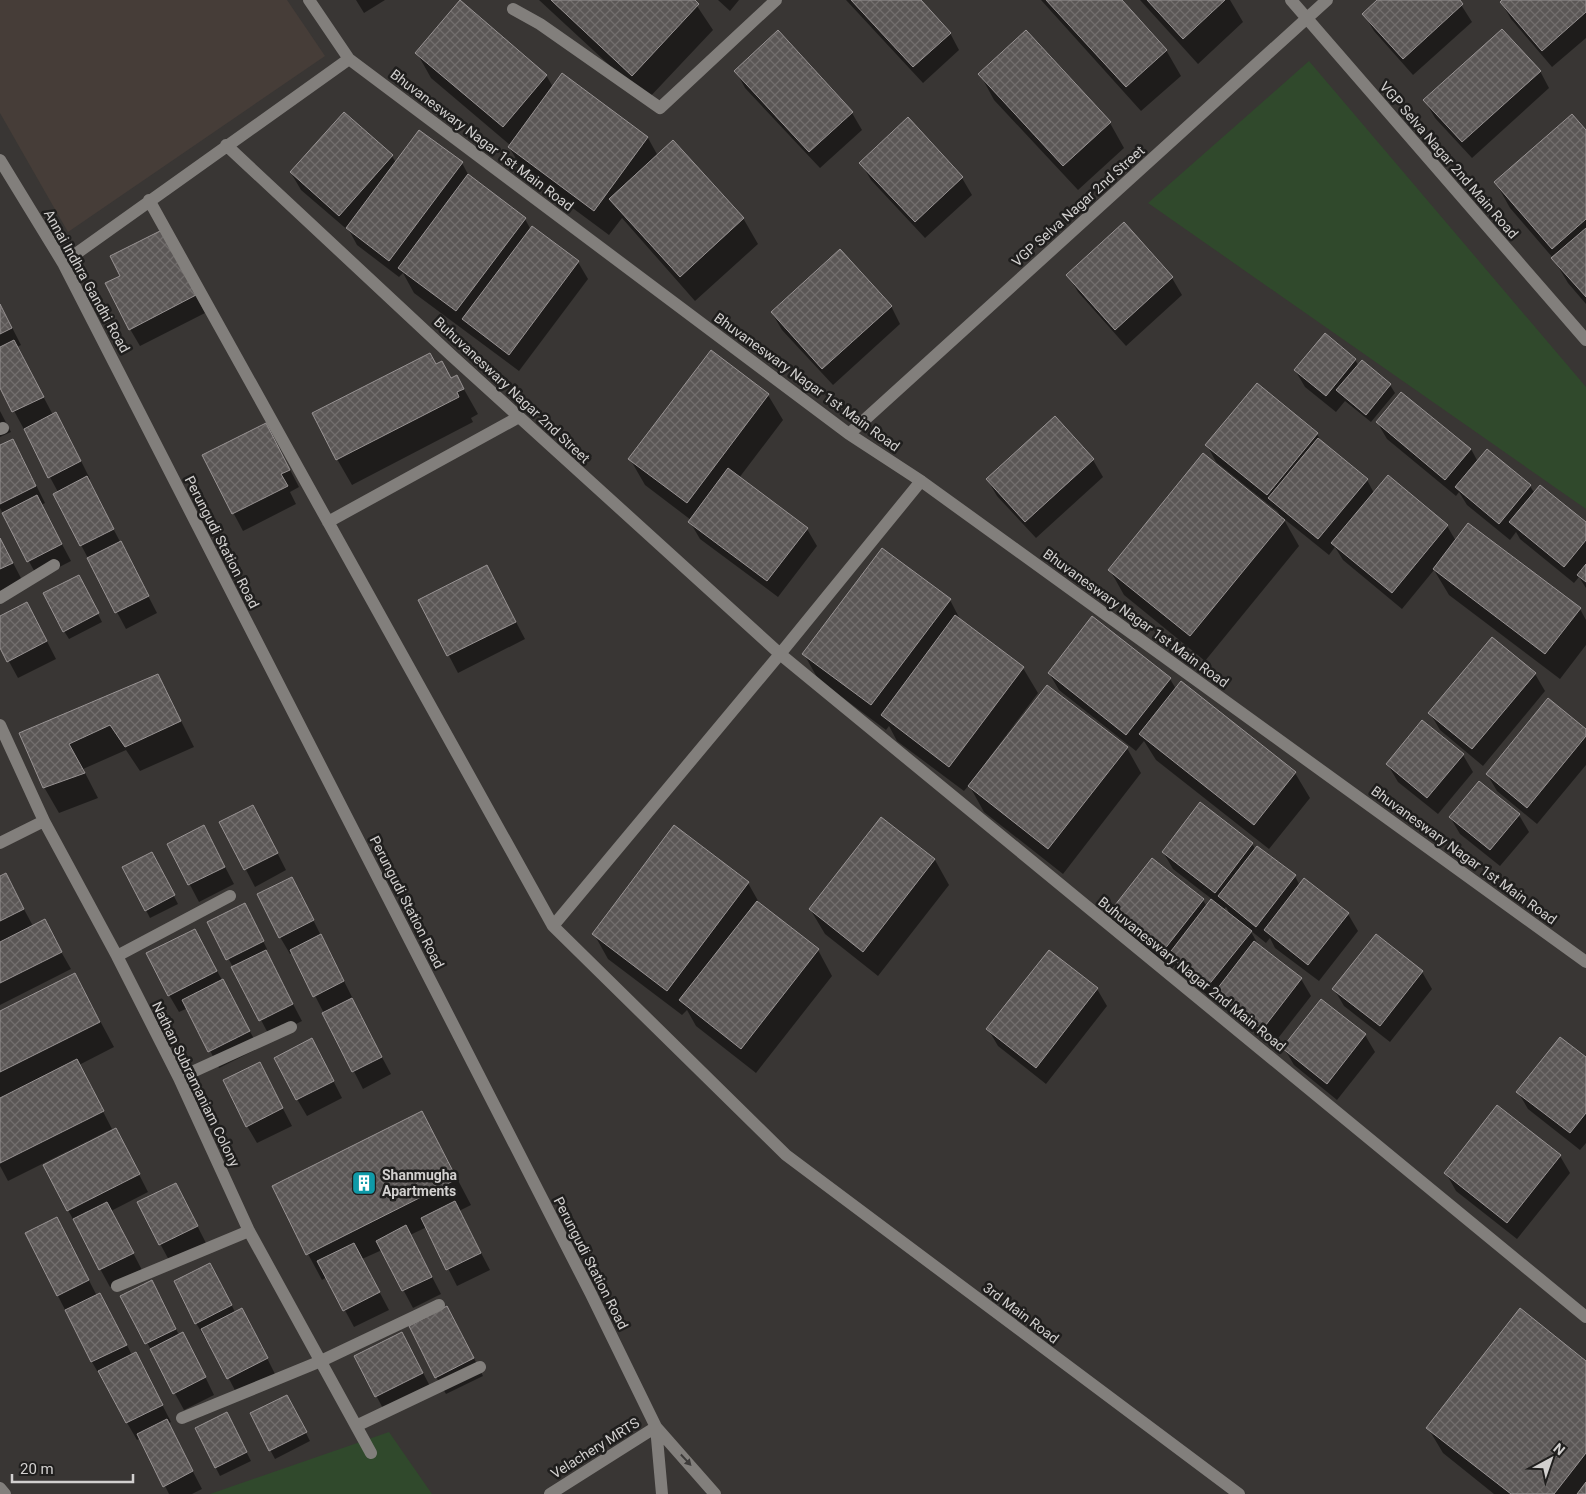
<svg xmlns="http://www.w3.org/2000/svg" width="1586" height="1494" viewBox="0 0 1586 1494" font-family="Roboto,sans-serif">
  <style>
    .built { fill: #463d38 }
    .green { fill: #30492c }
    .shadow { fill: #0007; fill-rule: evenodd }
    .building { fill: url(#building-cross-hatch); stroke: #989393 }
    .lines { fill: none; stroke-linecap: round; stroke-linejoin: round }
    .minor { stroke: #827f7c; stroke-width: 12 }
    .oneway { fill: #3d3b3a }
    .labels { text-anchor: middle; stroke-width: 5; stroke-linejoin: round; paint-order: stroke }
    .street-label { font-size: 14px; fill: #d2d0cf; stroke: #1f1e1d }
    .poi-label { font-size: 14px; font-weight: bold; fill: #d2d0cf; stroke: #1f1e1d; text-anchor: start }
  </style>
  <defs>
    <pattern id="building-cross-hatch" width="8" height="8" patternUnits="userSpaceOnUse" patternTransform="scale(1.25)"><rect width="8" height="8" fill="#5b5756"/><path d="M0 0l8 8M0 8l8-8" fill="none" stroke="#726e6d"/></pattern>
  </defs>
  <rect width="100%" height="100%" fill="#393634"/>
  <!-- built -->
  <path class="built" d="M0,0h287l38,56 -257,176 -68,-119z"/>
  <!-- green -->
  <path class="green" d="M1309,61l277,326v122l-438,-306z
    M389,1432l43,62h-222z"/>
  <!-- shadow -->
  <path class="shadow" d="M356,0h29l-21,13z
    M539,0h154l20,30 -66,70z
    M718,0h21l-9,11z
    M846,0h73l31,33 9,17 -36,33z
    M1041,0h79l46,50 15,26 -40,35z
    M1140,0h90l13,22 -45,42z
    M1379,0h79l14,22 -59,53 -39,-44 -10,-17z
    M1504,0h82v38l-34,29 -41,-48 -10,-17z
    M417,53l129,22 7,12 95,51 10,18 85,62 15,26 -63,57 -73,-83 -13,17 -85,-63 -15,-25 1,-2 -79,-67z
    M736,71l116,42 10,17 -42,38 -75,-80z
    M1540,71l9,17 -77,70 -37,-40 -10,-17z
    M980,74l130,49 14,25 -46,42 -84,-90z
    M344,114l48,42 4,7h66l8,15 55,41 6,11 47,32 10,17 -69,92 -105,-78 -11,-20 -4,4 -42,-32 -7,-13 -49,-42 -10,-17z
    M908,119l54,59 10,17 -47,43 -54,-58 -10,-17z
    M1586,132v172l-18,-21 -15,-25 -43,-50 -14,-25z
    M1124,224l48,54 10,17 -56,51 -48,-54 -10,-17z
    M162,231l43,82 -65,33 -10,-17 -9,-53z
    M0,304l21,41 -4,2 36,68 3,-1 10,17 24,48 -2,1 69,133 -31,16 -45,-84 -23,-53 -58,-107z
    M891,306l9,18 -67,61 -51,-55 -10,-17z
    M1355,360l4,6 3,-5 28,24 5,8 -24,29 -26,-21 -9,11 -31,-25 -10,-17z
    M436,365l15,15 6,-3 21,37 -7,4 2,4 -121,63 -15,-26z
    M1257,384l60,50 6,10 44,36 7,13 73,33 9,15 124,68 6,11v25l-26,34 -111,-84 -15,-25 -32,39 -59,-49 -8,-13 -6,8 -46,-37 16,28 -94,115 -81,-66 -14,-25 171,-52 -3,-6 -62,-50 -9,-17z
    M768,395l15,25 -44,58 68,51 10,17 -39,51 -78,-58 -10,-17 1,-2 -46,-35 -15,-26z
    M0,411l11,21 -11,5z
    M1377,422l94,27 7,13 52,24 5,8 51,30v64l-7,-11 -5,6 -54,-44 -4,-7 -6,8 -43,-35 -8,-13 -3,4 -69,-57z
    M275,441l24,46 -9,5 6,12 -53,27 -40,-75z
    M0,447l22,10 23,46 -4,2 30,56 -33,17 -38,-70z
    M1093,460l10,17 -67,61 -39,-42 -10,-17z
    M0,538l22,42 -22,11z
    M487,567l38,72 -67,34 -38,-72z
    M83,584l19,38 -33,17 -5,-8z
    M950,600l12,23 61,45 15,25 -52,69 141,-14 14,25 -78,101 -79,-62 -15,-27 -5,6 -67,-50 -8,-15 -3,4 -68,-51 -14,-25z
    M0,617l36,3 20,39 -38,19 -18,-33z
    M1049,673l121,6 6,10 119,84 15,25 -41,51 -113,-89 -12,-19 -8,10 -77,-61z
    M1535,674l10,17 -62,75 -43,-36 -10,-17z
    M158,675l36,72 -54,24 -14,-21 -43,19 15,29 -39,15 -15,-26 -23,-53z
    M1586,730v35l-49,59 -40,-33 -10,-17z
    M1463,755l10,17 -35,42 -40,-32 -10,-17z
    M1201,804l51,40 4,6 39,26 5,10 5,-6 43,34 10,17 -39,50 -44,-33 -5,-10 -4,5 -16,-13 9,16 42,33 10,17 -39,50 -46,-36 -6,-10 -3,3 -38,-30 -4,-8 -5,6 -51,-40 -10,-17 94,-14 4,7 6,-7 -40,-31 -10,-17zM1226,907l5,9 -8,-6z
    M1519,815l10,17 -29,34 -40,-32 -10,-17z
    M881,819l54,41 14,25 -71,91 -53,-42 -15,-25z
    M221,822l41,1 24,47 -31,17z
    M674,827l74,56 13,23 57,44 14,26 -76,97 -60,-47 -9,-16 -5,5 -74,-56 -14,-25z
    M213,844l21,40 -35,18 -30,-57z
    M156,861l22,43 -28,14 -4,-8z
    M5,874l28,52 19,10 19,33 -71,36v-128z
    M301,896l52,103 -2,1 40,74 -28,15 -70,-136 -3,1 -10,-17z
    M249,913l18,36 -2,2 37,70 -32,16 -61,-115z
    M204,947l55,101 -40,20 -31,-60 -9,4 -10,-17z
    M1049,951l48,38 10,17 -61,78 -48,-38 -10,-17z
    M1422,972l10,17 -42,53 -46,-36 -10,-17z
    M75,974l39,73 -35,18 33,64 -104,52 -8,-15v-154z
    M1365,1035l10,17 -38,48 -43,-35 -10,-17z
    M321,1057l21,41 -35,18 -10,-17z
    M1586,1059v84l-6,7 -52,-41 -10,-17z
    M259,1063l33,63 -35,17 -10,-17z
    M422,1112l49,93 -12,6 31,59 -33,16 -30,-59 -17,8 31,59 -28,14 -31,-58 -20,9 27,51 -35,17 -27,-50 -5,3 -14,-26 -35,-67z
    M125,1147l23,45 -37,19 31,59 -32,17 -42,-77z
    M1560,1156l10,17 -53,66 -61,-48 -10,-18z
    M185,1202l21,41 -36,19 -32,-59z
    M57,1218l40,78 12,15 23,44 13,16 26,51 -3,2 34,65 -10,5h-23l-28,-56 -4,2 -45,-78 -66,-128z
    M220,1282l15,30 16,14 25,50 -38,20 -30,-57 -2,1 -10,-17z
    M122,1297l39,2 18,36 13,15 22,45 -30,15z
    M457,1325l26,51 -37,18 -10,-17z
    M411,1350l21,40 -46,24 -31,-58z
    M1586,1362v132h-92l-51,-41 -15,-25z
    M291,1404l19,37 -35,18 -24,-45z
    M231,1422l20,39 -31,15 -24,-47z"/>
  <!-- building -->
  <path class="building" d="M460,0l87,75 -44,52 -88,-74z
    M551,0h144l4,4 -67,72z
    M851,0h70l30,33 -38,34z
    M1046,0h76l45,50 -41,37z
    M1147,0h78l-42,39z
    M1377,0h83l3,4 -60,55 -41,-45z
    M1502,0h84v12l-44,39 -42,-49z
    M1502,29l39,42 -79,71 -39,-42z
    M778,30l75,82 -44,40 -75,-81z
    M1026,30l85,92 -48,44 -85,-92z
    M562,73l86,64 -54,74 -86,-64z
    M344,112l49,43 -54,61 -49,-44z
    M1572,114l14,16v89l-34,30 -58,-67z
    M908,117l55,60 -48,45 -56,-59z
    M419,130l44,32 -74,99 -43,-33z
    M673,140l71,78 -64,59 -71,-78z
    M468,174l58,44 -70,93 -58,-43z
    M1124,222l49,55 -58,53 -49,-55z
    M532,226l47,35 -70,94 -47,-36z
    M1586,228v69l-35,-39z
    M162,230l34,65 -67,35 -24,-47 15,-7 -10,-20z
    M840,249l52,57 -70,63 -51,-57z
    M0,304l12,24 -12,6z
    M1325,333l31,26 -30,37 -32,-26z
    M14,340l30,57 -32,15 -12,-24v-41z
    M711,350l58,44 -82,109 -59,-44z
    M430,353l6,11 6,-3 9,17 6,-3 7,14 -7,3 2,5 -123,63 -24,-47z
    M1362,360l29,24 -25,31 -30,-25z
    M1257,383l61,50 -51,62 -62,-50z
    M1401,392l70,57 -26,31 -69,-58z
    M56,412l25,49 -33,17 -24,-49z
    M1055,416l39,43 -69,63 -39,-43z
    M266,423l24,47 -9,4 7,12 -56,28 -30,-59z
    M1318,438l50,41 -50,60 -50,-41z
    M13,439l23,47 -36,18v-59z
    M1487,449l44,36 -32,39 -44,-37z
    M1203,453l82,67 -95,116 -82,-66z
    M728,468l80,60 -41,53 -79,-59z
    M1388,475l60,50 -56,68 -61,-50z
    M87,476l27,53 -34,17 -27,-52z
    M1540,485l46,37v18l-22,27 -55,-45z
    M37,495l25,49 -35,18 -25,-49z
    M1468,523l113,85 -36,46 -112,-85z
    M0,538l13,25 -13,6z
    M121,541l28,55 -34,17 -28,-55z
    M882,548l69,51 -80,106 -69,-51z
    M1586,564v18l-9,-7z
    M487,565l29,57 -69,34 -29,-56z
    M79,575l20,38 -36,19 -20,-39z
    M27,602l20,39 -40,21 -7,-14v-32z
    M955,615l69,52 -75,100 -68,-52z
    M1092,616l79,62 -45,57 -78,-62z
    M1492,637l44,36 -64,76 -44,-36z
    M158,674l23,47 -56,26 -15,-22 -41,19 16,29 -42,15 -24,-55z
    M1181,681l115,91 -42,53 -115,-91z
    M1047,685l81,62 -80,102 -80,-63z
    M1548,698l38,31v7l-59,72 -41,-34z
    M1422,720l42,34 -37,44 -41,-34z
    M1479,781l41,33 -30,36 -41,-33z
    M1200,802l53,41 -38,50 -53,-41z
    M253,805l25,48 -34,17 -25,-48z
    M881,817l54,42 -72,93 -54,-43z
    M204,825l21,42 -37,18 -21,-41z
    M674,825l75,57 -82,109 -75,-57z
    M1257,846l39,29 -40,52 -38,-31z
    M152,852l23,43 -30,16 -23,-44z
    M1152,858l52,41 -44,56 -52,-41z
    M6,873l18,36 -24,12v-45z
    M292,877l22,43 -35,18 -22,-44z
    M1304,878l45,35 -41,52 -44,-35z
    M1211,899l41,32 -45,56 -39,-32z
    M757,901l62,48 -78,100 -62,-49z
    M245,903l19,38 -38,19 -19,-38z
    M45,919l17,33 -62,31v-41z
    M195,929l22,42 -49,25 -22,-43z
    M321,934l23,47 -31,16 -23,-47z
    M1376,934l47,37 -43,55 -48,-37z
    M1254,941l48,37 -40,52 -48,-37z
    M266,950l27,54 -34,17 -28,-54z
    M1049,950l49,38 -62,80 -50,-39z
    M75,973l25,49 -100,50v-61z
    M223,979l27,52 -42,21 -26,-52z
    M352,998l30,59 -30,15 -30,-59z
    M1321,999l45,35 -39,50 -45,-36z
    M1560,1037l26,20v56l-16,20 -54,-41z
    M312,1038l22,43 -38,19 -22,-42z
    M77,1059l27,52 -104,52v-65z
    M260,1062l23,46 -37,19 -23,-47z
    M1497,1105l64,50 -54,68 -63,-50z
    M422,1111l35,68 -151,76 -34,-69z
    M116,1128l24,46 -73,37 -24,-46z
    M176,1183l22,43 -39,19 -22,-43z
    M455,1201l26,52 -35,17 -25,-52z
    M107,1202l27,51 -35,17 -26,-51z
    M57,1217l32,63 -32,16 -32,-63z
    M406,1225l26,52 -30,14 -26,-50z
    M354,1243l26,49 -37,19 -26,-50z
    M210,1263l22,42 -37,19 -21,-43z
    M152,1280l24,49 -31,15 -25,-48z
    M100,1293l27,52 -36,17 -26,-52z
    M447,1306l27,52 -39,20 -26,-52z
    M242,1308l26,50 -41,21 -26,-50z
    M1520,1308l66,53v92l-32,41h-43l-85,-66z
    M183,1332l23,45 -33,17 -23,-45z
    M402,1332l21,41 -48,24 -21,-41z
    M136,1352l27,53 -37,18 -28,-52z
    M287,1395l20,37 -38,19 -19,-38z
    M227,1412l20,40 -32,16 -20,-40z
    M167,1419l26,52 -30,16 -26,-53z
    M1586,1482v12h-9z"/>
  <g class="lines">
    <!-- minor -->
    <path class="minor" d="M309,0l40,59 500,375 72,47 665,481
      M1291,0l295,340
      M513,9l27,15 120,84 116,-108
      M226,145l225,210 329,299 806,663
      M0,160l63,103 528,1031 65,133 59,67
      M149,200l404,726
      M63,263l286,-204
      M0,429l3,-1
      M849,434l478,-434
      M921,481l-141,173 -227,272 233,229 453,339
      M328,522l191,-105
      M0,598l54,-33
      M0,725l44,96 73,135 62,122 70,153 122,222
      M0,843l44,-22
      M117,956l113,-60
      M179,1078l112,-51
      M117,1286l132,-55
      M182,1418l139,-57 118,-56
      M356,1426l124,-59
      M656,1427l6,67
      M0,1488l5,6
      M550,1494l106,-67"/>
  </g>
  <!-- one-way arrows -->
  <defs><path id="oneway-solid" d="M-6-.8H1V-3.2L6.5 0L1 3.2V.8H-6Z" transform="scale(1.25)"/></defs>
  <use class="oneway" href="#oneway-solid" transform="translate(686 1460) rotate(47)"/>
  <!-- icons -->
  <defs>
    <symbol id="building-square" viewBox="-11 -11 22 22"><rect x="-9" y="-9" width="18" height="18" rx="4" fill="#0f9aa8" stroke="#1f1e1d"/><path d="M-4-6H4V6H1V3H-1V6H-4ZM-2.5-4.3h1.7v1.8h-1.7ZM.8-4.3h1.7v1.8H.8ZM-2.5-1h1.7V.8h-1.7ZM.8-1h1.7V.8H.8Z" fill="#fff"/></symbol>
  </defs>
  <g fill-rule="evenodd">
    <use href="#building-square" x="350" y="1169" width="28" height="28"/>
  </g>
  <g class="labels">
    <!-- street labels -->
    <g class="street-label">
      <text transform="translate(482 140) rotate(37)" y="5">Bhuvaneswary Nagar 1st Main Road</text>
      <text transform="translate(1449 160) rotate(49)" y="5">VGP Selva Nagar 2nd Main Road</text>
      <text transform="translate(1078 206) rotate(-42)" y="5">VGP Selva Nagar 2nd Street</text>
      <text transform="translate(87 281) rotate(61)" y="5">Annai Indhra Gandhi Road</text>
      <text transform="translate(807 382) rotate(36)" y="5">Bhuvaneswary Nagar 1st Main Road</text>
      <text transform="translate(512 390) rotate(43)" y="5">Buhuvaneswary Nagar 2nd Street</text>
      <text transform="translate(222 542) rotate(63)" y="5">Perungudi Station Road</text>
      <text transform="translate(1136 618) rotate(36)" y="5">Bhuvaneswary Nagar 1st Main Road</text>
      <text transform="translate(1464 855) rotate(36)" y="5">Bhuvaneswary Nagar 1st Main Road</text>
      <text transform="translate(407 902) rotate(63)" y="5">Perungudi Station Road</text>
      <text transform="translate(1192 974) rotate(39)" y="5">Buhuvaneswary Nagar 2nd Main Road</text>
      <text transform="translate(196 1084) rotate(64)" y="5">Nathan Subramaniam Colony</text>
      <text transform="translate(591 1263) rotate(63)" y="5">Perungudi Station Road</text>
      <text transform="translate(1021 1313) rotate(37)" y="5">3rd Main Road</text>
      <text transform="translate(595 1448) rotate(-32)" y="5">Velachery MRTS</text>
    </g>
    <!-- poi labels -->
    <g class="poi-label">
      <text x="382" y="1180">Shanmugha<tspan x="382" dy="16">Apartments</tspan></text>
    </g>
  </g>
  <!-- north arrow -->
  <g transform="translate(1551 1459) rotate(40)" stroke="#1f1e1d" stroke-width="4" paint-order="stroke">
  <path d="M0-4L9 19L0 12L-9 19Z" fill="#d2d0cf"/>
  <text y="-8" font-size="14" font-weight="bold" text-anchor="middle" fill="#d2d0cf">N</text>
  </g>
  <!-- scale -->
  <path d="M12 1474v8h121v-8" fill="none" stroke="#d2d0cf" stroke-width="2.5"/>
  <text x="20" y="1474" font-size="15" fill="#d2d0cf" stroke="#1f1e1d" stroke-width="4" paint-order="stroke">20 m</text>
</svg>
